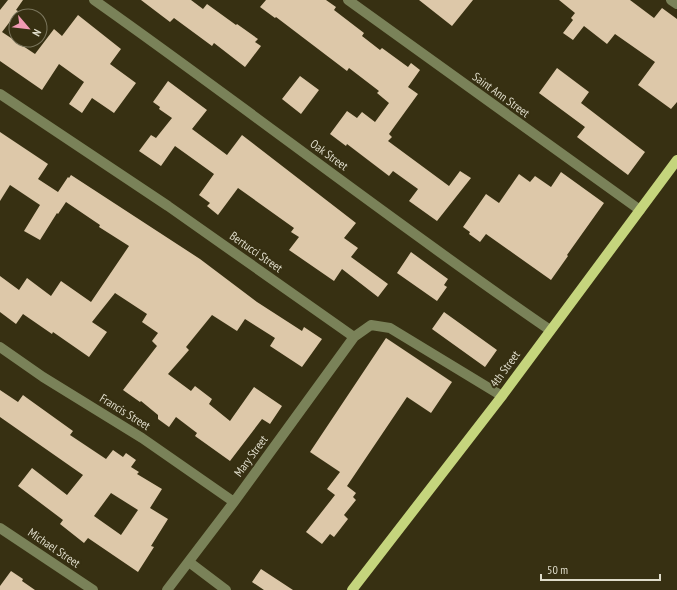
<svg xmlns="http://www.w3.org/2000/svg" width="677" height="590" viewBox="0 0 677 590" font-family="'PT Sans Narrow',sans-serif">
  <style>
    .building { fill: #ddc8a9; fill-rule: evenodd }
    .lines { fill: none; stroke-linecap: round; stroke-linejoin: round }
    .minor { stroke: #7a8259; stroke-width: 10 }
    .major { stroke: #c5d57d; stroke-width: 10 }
    .labels { text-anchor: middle; stroke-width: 4; stroke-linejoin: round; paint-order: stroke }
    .street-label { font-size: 12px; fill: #dfdcca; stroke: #373012 }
  </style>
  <rect width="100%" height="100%" fill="#373012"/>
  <!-- building -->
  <path class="building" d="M8,0h15l-7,10 2,1 -16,21 33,22 19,-25 8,7 16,-21 43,34 -11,15 26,19 -22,30 -22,-15 -10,15 -13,-9 15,-22 -25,-18 -17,26 -42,-29v-51z
    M141,0h50l12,9 4,-5 29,21 1,-1 21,15 -3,3 6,4 -16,21 -31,-24 -2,3 -38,-28 -4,4z
    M266,0h60l10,7 -2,3 30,23 -2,3 18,14 2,-2 26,19 3,-4 9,7 -12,17 10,7 -29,40 3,3 -4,4 61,45 11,-15 11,7 -34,43 -28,-20 9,-12 -25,-18 -4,5 -42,-32 -1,2 -16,-12 17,-23 10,7 5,-6 13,10 14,-19 -12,-10 2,-2 -30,-23 -2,3 -71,-54 -1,1 -15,-11z
    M419,0h54l-21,26z
    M559,0h71l24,18 8,-10 15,11v83l-6,7 -33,-24 17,-23 -40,-28 -8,10 -23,-18 -11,14 -10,-7 10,-13 -2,-2 4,-5z
    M557,68l32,24 -8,11 64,49 -17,23 -51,-38 8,-10 -46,-34z
    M300,76l19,14 -18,24 -19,-15z
    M168,81l39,29 -15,19 35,26 15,-20 114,88 -12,15 14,10 -7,9 37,27 -10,13 -36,-28 -8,12 -45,-31 10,-13 -8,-5 3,-4 -56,-40 -20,27 -11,-9 3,-3 -11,-8 15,-21 -39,-28 -14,20 -22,-15 12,-16 5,3 16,-20 -13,-9 1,-2 -7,-5z
    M0,132l48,32 -10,15 20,13 10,-15 1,1 2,-3 129,84 57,43 45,29 2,-4 18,12 -20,28 -32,-21 5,-8 -30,-19 -8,12 -25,-16 -26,32 3,3 -21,24 23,17 4,-5 17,13 -3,5 21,17 24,-34 28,19 -12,18 -8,-5 -32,42 -35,-25 2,-3 -21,-16 -7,10 -11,-8v-4l-17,-14 -1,1 -17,-12 34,-44 -5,-5 6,-8 -16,-11 5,-8 -32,-21 -23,29 15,10 -18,25 -36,-25 -1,2 -29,-20 -7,10 -16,-12v-36l19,14 8,-12 24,18 10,-15 30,21 38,-56 -30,-19 1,-2 -34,-23 -8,12 -1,-1 -17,27 -16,-9 16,-26 -30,-20 -10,16z
    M561,172l43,31 -37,52 1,1 -17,24 -65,-46 -6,8 -11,-8 1,-2 -7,-5 23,-33 13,9 20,-29 11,8 5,-6 16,11z
    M411,252l37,27 -4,6 3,2 -10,14 -40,-28z
    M444,312l53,38 -12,17 -53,-38z
    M386,338l66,44 -21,31 -24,-16 -60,89 9,7 -3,4 3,3 -12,15 4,4 -14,18 -4,-3 -8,10 -16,-12 29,-37 -8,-6 13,-17 -30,-20z
    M0,390l18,12 5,-7 4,3 46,33 -3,4 36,24 7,-9 10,7 3,-4 10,7 -5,7 8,5 -2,2 25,15 -12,19 18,11 -17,27 3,1 -16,25 -50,-34 -4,5 -24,-19 3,-4 -45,-34 14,-18 35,27 16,-20 -83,-58zM111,493l27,17 -17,25 -27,-19z
    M261,569l32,21h-29l-12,-8z
    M11,571l12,8 -1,2 13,9h-35v-4z"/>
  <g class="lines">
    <!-- minor -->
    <path class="minor" d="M94,0c153,108 301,224 456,330
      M348,0l292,210
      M671,0l6,4
      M0,94l168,112 186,131
      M0,347l43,30 99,61 92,64
      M0,528l93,62
      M189,562l37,28
      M167,590l67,-88 120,-165 17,-12 19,3 112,68"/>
    <!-- major -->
    <path class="major" d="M352,590l150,-194 175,-236"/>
  </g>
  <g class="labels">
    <!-- street labels -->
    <g class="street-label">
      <text transform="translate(501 95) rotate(36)" y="4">Saint Ann Street</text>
      <text transform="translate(329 155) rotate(36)" y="4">Oak Street</text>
      <text transform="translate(256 252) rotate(35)" y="4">Bertucci Street</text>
      <text transform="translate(505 369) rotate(-54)" y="4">4th Street</text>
      <text transform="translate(125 412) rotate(32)" y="4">Francis Street</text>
      <text transform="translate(251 456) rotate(-54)" y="4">Mary Street</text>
      <text transform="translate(54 548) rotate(34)" y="4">Michael Street</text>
    </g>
  </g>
  <!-- north arrow -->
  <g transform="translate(28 28) rotate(118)"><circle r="19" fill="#373012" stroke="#7a755c"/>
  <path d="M0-3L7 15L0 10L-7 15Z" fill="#f19ab3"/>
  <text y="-6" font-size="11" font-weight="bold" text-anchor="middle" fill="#dfdcca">N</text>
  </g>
  <!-- scale -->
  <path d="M541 574v6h119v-6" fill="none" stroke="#dfdcca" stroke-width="2"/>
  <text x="547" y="574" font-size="12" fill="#dfdcca" stroke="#373012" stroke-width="3" paint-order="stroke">50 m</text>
</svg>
